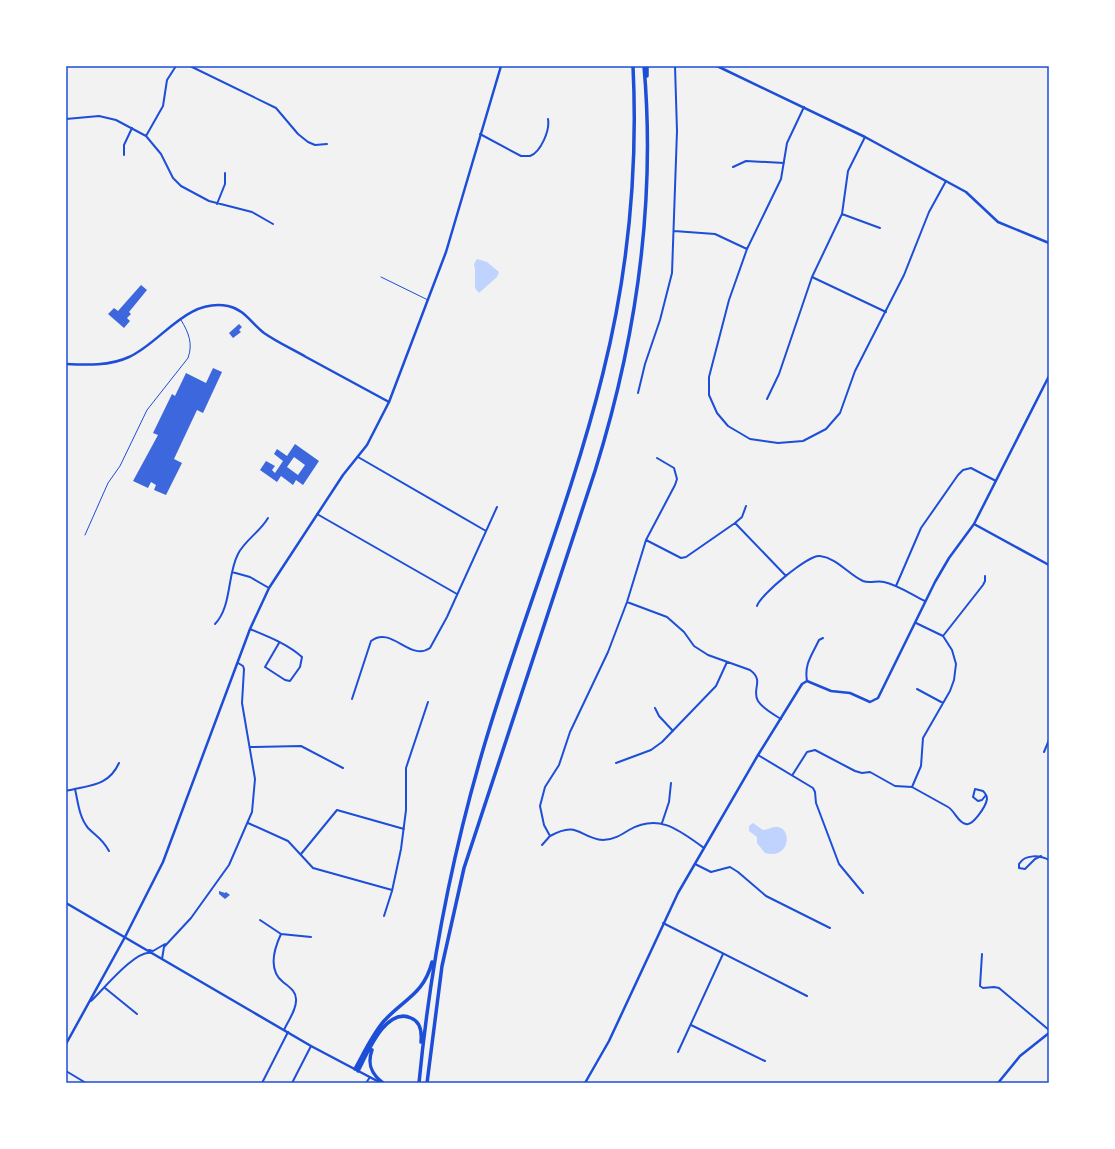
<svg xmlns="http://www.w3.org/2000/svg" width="1115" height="1149" viewBox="0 0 1115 1149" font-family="Georgia,serif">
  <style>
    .water { fill: #bfd3fe }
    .building { fill: #3d67dc; fill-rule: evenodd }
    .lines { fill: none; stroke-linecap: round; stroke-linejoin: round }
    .service { stroke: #1d4ed8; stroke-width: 1 }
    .minor { stroke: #1d4ed8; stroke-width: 2 }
    .tertiary { stroke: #1d4ed8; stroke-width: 2.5 }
    .secondary { stroke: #1d4ed8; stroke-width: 2.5 }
    .motorway { stroke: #1d4ed8; stroke-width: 3.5 }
    .neatline { fill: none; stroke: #1d4ed8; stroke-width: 1.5 }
  </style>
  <rect width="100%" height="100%" fill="#f2f2f2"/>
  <!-- water -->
  <path class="water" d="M477,259l10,3 12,10 -2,5 -18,16 -4,-5v-19l-1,-5z
    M753,823l10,7c5,0 11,-4 15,-3 15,3 11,33 -13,26l-8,-10v-6l-8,-6v-5z"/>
  <!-- building -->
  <path class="building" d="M141,285l6,5 -18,22 2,2 -4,4 3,3 -6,7 -16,-14 6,-6 4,3z
    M239,324l3,3 -3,3 2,2 -8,6 -4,-5z
    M213,368l9,4 -19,41 -6,-3 -23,49 8,4 -16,32 -12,-5 2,-5 -5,-3 -3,6 -15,-7 25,-46 -5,-2 19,-39 3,2 11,-23 20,10z
    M295,444l24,17 -16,24 -7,-5 -3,5 -12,-9 -4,6 -17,-12 6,-9 9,5 -3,4 3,3 8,-12 -9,-7 3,-5 10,7zM294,457l11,8 -7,10 -11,-8z
    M219,891l6,2 1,-1 4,3 -5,4 -6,-5z"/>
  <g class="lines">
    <!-- service -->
    <path class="service" d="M381,277l47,23
      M85,535l23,-52 12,-17 27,-56 41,-52c5,-14 1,-25 -7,-38"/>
    <!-- minor -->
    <path class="minor" d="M95,66h5
      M190,66l86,42 22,26 10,8 7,3 12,-1
      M804,107l-17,36 -6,36 -34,70 -18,51 -20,77v18l8,18 11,13 22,13 28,4 25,-2 23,-12 14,-16 15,-42 49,-96 25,-63 17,-31
      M66,119l33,-3 17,4 30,16 15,18 12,24 8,8 28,15 43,11 21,12
      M480,134l41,22h9c11,-4 20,-26 18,-37
      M146,136l17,-30 4,-26 9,-14
      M124,155v-10l8,-17
      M733,167l13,-6 38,2
      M217,204l8,-20v-11
      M842,214l38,14
      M674,231l41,3 32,15
      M812,277l74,35
      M638,393l7,-29 15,-44 12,-47 5,-142 -2,-65
      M767,399l12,-25 33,-97 30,-63 6,-43 17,-34
      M358,457l128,74
      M657,458l17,10 3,11 -2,6 -29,55 -19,62 -19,50 -38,80 -11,33 -14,22 -5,19 4,19 6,11c29,-16 29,2 53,4 10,0 18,-5 26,-10 30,-17 50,0 75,18
      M317,514l140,80
      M735,523l51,53
      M646,540l35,18 5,-1 49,-34 7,-6 4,-11
      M232,572l18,5 19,11
      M896,586l25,-58 37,-53 5,-5 8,-2 25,13
      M627,602l40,15 17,15 10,14 14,9 42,15c15,11 1,19 8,31 5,8 15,13 23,18
      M757,606c3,-11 52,-52 63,-50 17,2 28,18 43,25 7,3 14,-1 21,1 14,3 28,13 41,19
      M215,624c17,-18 12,-49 23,-70 7,-14 22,-22 30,-36
      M250,629c17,7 38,15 52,28l-2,10 -10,14 -5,-1 -20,-13 14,-24
      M943,636l40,-51 2,-4v-5
      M807,681c-3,-17 5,-26 12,-41l4,-2
      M917,689l26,14
      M352,699l19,-58c20,-16 39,21 59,7l17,-31 50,-110
      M655,708l4,8 14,15
      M250,747l51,-1 42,22
      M1044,752l5,-12
      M758,755l55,33 2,4 1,11 23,61 24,29
      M616,763l35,-13 11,-8 54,-56 11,-24
      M793,774l14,-22 8,-2 40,21 7,2 8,-1 25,14 17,1 36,20c7,4 10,16 18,17 7,2 20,-18 21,-25 0,-3 -2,-6 -4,-8l-8,-2 -2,8 5,4 4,-1 4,-5
      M912,787l9,-21 2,-28 27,-47 4,-11 2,-16 -4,-14 -9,-14 -27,-13
      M75,789c3,13 4,28 13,39 9,9 14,10 21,23
      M66,791c23,-6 42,-4 53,-28
      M248,823l40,18 25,27 79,22
      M662,823l7,-21 2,-19
      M542,845l8,-9
      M301,854l36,-44 67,19
      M1041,856l-6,3 -10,10 -6,-1v-4c6,-10 21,-9 30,-4
      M695,864l16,8 19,-5 8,5 28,24 64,32
      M384,916l8,-25 9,-42 5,-39v-42l22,-66
      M260,920l21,14 30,3
      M663,923l144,73
      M281,934c-7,15 -13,36 2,48 6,5 13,9 13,17 1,10 -8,22 -12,31
      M149,950l4,1 12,-7
      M982,954l-2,32 3,2 11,-1 5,1 50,42
      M162,959l2,-12 27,-29 38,-53 23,-53 3,-33 -13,-76 2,-34 -1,-3 -5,-3
      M105,988l32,26
      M91,1001c12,-11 44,-51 60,-48
      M691,1025l74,36
      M678,1052l45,-98
      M66,1071l20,12
      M262,1083l26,-51
      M292,1083l19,-37
      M366,1083l4,-6"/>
    <!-- tertiary -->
    <path class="tertiary" d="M717,66l148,71 101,55 32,30 51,21
      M66,364c20,1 44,2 63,-7 33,-15 57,-59 99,-51 16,3 24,18 36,27 13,9 28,16 42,24 28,15 55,30 83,45
      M974,524l75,41
      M66,903l245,143 70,37
      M585,1083l24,-42 69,-148 80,-138 44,-71 5,-3 24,10 19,2 20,9 8,-4 57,-116 14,-24 25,-34 75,-148
      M998,1083l22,-27 29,-23"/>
    <!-- secondary -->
    <path class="secondary" d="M66,1044l59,-107 38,-75 87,-233 19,-41 74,-113 24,-30 22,-43 57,-150 55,-186"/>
    <!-- motorway -->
    <path class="motorway" d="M647,66v10
      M372,1050c-5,14 -1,24 11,33
      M355,1069c9,-16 17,-34 29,-48 20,-22 40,-27 48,-59
      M358,1071c9,-17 28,-65 53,-53 10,4 11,14 10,24
      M419,1083c11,-115 33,-229 66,-340 37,-124 87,-244 118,-370 25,-100 35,-204 30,-307
      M427,1083l15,-117 22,-98 131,-397c41,-131 61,-267 49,-405"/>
  </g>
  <!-- border -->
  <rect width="1115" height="1149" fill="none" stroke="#ffffff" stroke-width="134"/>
  <rect x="67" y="67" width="981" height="1015" class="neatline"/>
</svg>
